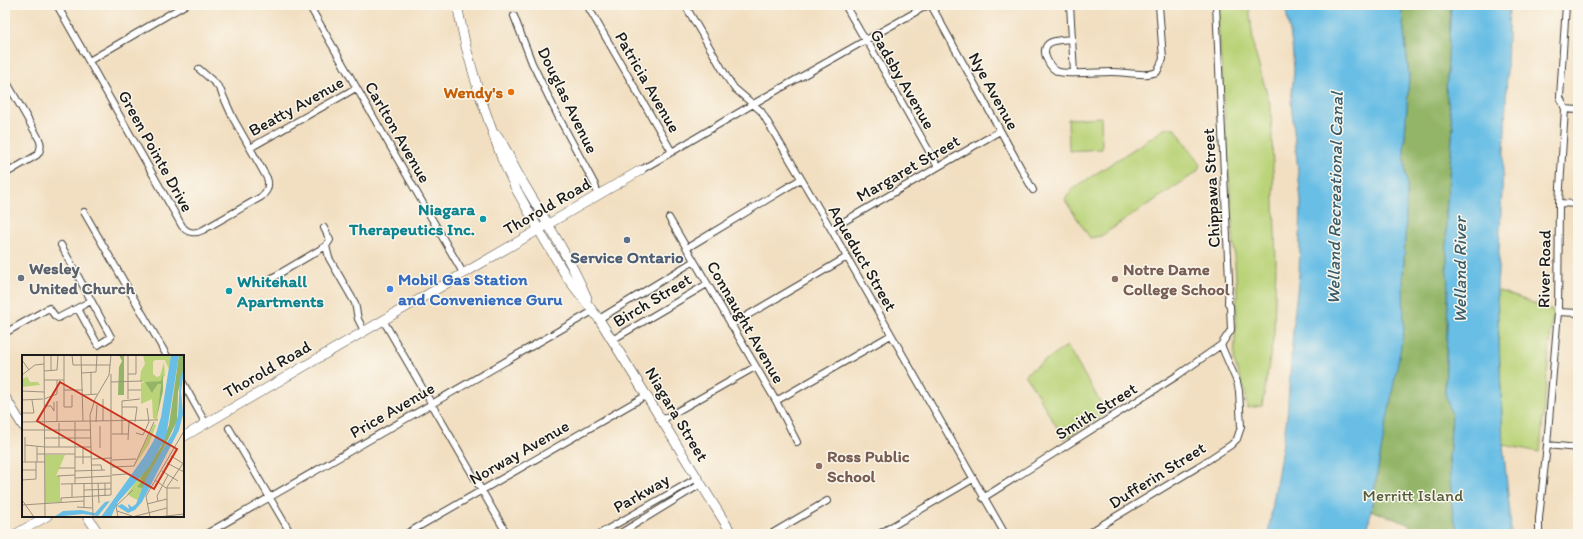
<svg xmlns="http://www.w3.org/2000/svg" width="1583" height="539" viewBox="0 0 1583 539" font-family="Itim,sans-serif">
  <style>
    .green { fill: #bad378; stroke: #6b784a }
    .forest { fill: #93b568; stroke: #586842 }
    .water { fill: #69bee5; stroke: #426d80 }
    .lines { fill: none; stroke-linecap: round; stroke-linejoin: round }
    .street-casing { stroke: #3c3935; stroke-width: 8 }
    .secondary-casing { stroke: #3c3935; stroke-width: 10 }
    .street { stroke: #fff; stroke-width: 6 }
    .secondary { stroke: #fff; stroke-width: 9 }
    .food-dot { fill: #e8710a; stroke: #fbf7ec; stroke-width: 1.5 }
    .culture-dot { fill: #0f9aa8; stroke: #fbf7ec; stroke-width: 1.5 }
    .service-dot { fill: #5c6f8a; stroke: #fbf7ec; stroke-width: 1.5 }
    .worship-dot { fill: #6b7280; stroke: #fbf7ec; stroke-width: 1.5 }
    .education-dot { fill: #8d6e63; stroke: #fbf7ec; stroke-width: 1.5 }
    .shop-dot { fill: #3f7fe0; stroke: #fbf7ec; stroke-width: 1.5 }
    .labels { text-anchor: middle; stroke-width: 3; stroke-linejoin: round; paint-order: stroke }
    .street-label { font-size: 17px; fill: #1c1c1c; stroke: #fbf7ec }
    .food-label { font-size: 17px; font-weight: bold; fill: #c56008; stroke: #fbf7ec; text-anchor: end }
    .culture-label { font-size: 17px; font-weight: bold; fill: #0d838f; stroke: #fbf7ec; text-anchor: end }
    .service-label { font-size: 17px; font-weight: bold; fill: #4e5e75; stroke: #fbf7ec }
    .worship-label { font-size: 17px; font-weight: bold; fill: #5b616d; stroke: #fbf7ec; text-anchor: start }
    .education-label { font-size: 17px; font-weight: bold; fill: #785e54; stroke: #fbf7ec; text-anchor: start }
    .shop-label { font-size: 17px; font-weight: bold; fill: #366cbe; stroke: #fbf7ec; text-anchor: start }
    .park-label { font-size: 17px; fill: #535c3c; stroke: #fbf7ec }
    .water-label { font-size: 18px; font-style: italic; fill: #3b5d6c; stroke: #fbf7ec }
    .inset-road { fill: none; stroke: #9c917f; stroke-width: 1 }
    .view { fill: #c8321e; fill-opacity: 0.15; stroke: #c8321e; stroke-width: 2 }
    .inset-edge { fill: none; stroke: #1c1c1c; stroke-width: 2 }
  </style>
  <rect width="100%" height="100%" fill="#fbf7ec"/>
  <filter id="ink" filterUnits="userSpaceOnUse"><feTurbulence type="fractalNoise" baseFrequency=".025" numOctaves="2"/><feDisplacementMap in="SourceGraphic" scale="8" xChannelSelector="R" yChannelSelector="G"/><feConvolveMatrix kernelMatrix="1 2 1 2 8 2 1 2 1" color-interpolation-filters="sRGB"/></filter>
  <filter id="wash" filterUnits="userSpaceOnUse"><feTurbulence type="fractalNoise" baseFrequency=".012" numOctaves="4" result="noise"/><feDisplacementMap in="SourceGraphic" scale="16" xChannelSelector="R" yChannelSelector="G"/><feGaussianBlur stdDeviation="0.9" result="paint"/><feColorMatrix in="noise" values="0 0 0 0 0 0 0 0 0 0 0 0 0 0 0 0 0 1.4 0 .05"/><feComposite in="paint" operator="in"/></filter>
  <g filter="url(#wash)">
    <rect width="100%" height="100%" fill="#f2dfc1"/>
    <!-- green -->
    <path class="green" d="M1217,5h32l5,44 17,59 5,155 -2,70 -12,73 -15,2 -2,-17 -11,-30 3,-69z
      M1101,117l1,32 -33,2 -1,-32z
      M1166,128h9l25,37 -3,7 -96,64 -11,2 -25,-38 6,-10z
      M1497,290l56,20 -13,142 -37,-7z
      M1067,346l40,67 -43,26 -39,-65z"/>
    <!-- forest -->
    <path class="forest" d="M1401,5h50l-5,87 7,34 -7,88 2,83 -3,97 7,21 -3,44 3,49 6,26h-49l1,-9 -39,-15 9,-53 23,-181 2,-34 2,-54 -3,-37 5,-75z"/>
    <!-- water -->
    <path class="water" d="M1285,5h116l8,71 -5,75 3,37 -2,54 -2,34 1,54 -24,127 -13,77h-99l19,-117 7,-100 5,-42 2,-74 -10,-100 3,-30 -2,-27z
      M1451,5h58l-4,126 -8,159 6,155 7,69 1,20h-53l-6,-26 -3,-49 3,-44 -7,-21 3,-97 -2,-83 7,-88 -7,-34z"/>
  </g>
  <g filter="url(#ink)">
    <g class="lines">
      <defs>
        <path id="street" d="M57,5l125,221c5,7 13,8 21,4l58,-33c6,-5 9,-11 6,-19l-34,-60 -13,-29 -5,-6 -16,-14
          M309,5l154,268
          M587,5l85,147
          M685,5l43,74 6,9 27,23 70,118 174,305
          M845,5l16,28 9,13 68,121
          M931,5l102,185
          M1070,5l4,68
          M514,16l18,47 26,53 37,69 3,10
          M1072,39c-7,1 -18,0 -24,5 -8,8 2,25 11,28 13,3 38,0 52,0 12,0 25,3 37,2 3,0 6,-1 9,-2l6,-13 -4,-54
          M89,61l96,-56
          M5,79l34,60c3,6 2,11 -2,16l-32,19
          M1565,109l13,1
          M250,148l106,-60
          M641,170l126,-74 161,-91
          M1559,203l19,1
          M84,212l83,144
          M669,218l107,183 21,41
          M324,228l6,12 -4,6 3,12 26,45 3,16 6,12
          M831,229l169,-98
          M61,245l50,92 -13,8 -20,-36
          M687,248l114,-69
          M272,278l54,-32
          M1558,312l20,1
          M599,319l95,-58
          M383,320l124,214
          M731,325l116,-68
          M5,333l44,-25 6,8 3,2 33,-17
          M612,340l95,-56
          M183,383l23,41
          M776,401l115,-66
          M662,420l93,-53
          M229,428l62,106
          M1547,445l31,3
          M983,498l192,-121 46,-32 10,-15 -1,-24 -2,-3 1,-23 -13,-275
          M206,534l387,-223
          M406,534l241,-139
          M599,534l98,-56
          M619,534l82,-50
          M771,534l56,-33
          M879,534l94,-55
          M1087,534l112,-68 32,-21 6,-6 4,-12 -2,-36 -2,-9 -16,-37
          M1539,534v-16l8,-73 11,-133 1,-109 6,-94 -5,-12 6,-92"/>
        <path id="secondary" d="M457,5l9,42 13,46 23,66 14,30 28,50 24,40 31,40 133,215
          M497,135c9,12 13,25 20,37 24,42 51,82 70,126
          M5,397l18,29
          M183,437l458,-267
          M87,516l12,18
          M16,534l31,-18"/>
      </defs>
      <!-- street casing -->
      <use href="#street" class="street-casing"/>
      <!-- secondary casing -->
      <use href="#secondary" class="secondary-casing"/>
      <!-- street -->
      <use href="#street" class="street"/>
      <!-- secondary -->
      <use href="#secondary" class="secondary"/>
    </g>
  </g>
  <!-- markers -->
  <circle class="food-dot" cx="511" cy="92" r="4"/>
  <g class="culture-dot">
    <circle cx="483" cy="219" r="4"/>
    <circle cx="229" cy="291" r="4"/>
  </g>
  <circle class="service-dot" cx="627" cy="240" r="4"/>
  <circle class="worship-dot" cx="21" cy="278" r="4"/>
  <g class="education-dot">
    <circle cx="1115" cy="279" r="4"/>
    <circle cx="819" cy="466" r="4"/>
  </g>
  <circle class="shop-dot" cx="390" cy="289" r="4"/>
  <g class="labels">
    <!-- street labels -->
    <g class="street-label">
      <text transform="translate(903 79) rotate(60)" y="6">Gadsby Avenue</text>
      <text transform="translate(648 82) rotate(60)" y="6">Patricia Avenue</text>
      <text transform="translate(994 91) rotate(61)" y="6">Nye Avenue</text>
      <text transform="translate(568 100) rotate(64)" y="6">Douglas Avenue</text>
      <text transform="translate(296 106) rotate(-29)" y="6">Beatty Avenue</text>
      <text transform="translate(398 132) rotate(60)" y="6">Carlton Avenue</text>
      <text transform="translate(156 151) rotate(61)" y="6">Green Pointe Drive</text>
      <text transform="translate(908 168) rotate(-30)" y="6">Margaret Street</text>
      <text transform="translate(1211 188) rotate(-93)" y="6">Chippawa Street</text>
      <text transform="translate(547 206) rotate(-30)" y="6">Thorold Road</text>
      <text transform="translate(863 258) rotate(60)" y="6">Aqueduct Street</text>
      <text transform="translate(1544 269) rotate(-89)" y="6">River Road</text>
      <text transform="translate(652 300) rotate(-31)" y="6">Birch Street</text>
      <text transform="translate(746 322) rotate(60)" y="6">Connaught Avenue</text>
      <text transform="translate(267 369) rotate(-30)" y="6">Thorold Road</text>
      <text transform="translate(392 410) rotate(-30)" y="6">Price Avenue</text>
      <text transform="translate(1096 411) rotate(-32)" y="6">Smith Street</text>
      <text transform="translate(677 414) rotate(59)" y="6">Niagara Street</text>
      <text transform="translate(519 452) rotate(-30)" y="6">Norway Avenue</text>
      <text transform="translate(1157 475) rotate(-32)" y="6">Dufferin Street</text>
      <text transform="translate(641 493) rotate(-30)" y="6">Parkway</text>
    </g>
    <!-- food labels -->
    <g class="food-label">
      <text x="503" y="98">Wendy's</text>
    </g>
    <!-- culture labels -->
    <g class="culture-label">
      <text x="475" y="215">Niagara<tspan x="475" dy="20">Therapeutics Inc.</tspan></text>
      <text x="237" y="287" text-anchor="start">Whitehall<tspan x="237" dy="20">Apartments</tspan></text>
    </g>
    <!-- service labels -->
    <g class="service-label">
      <text x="627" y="263">Service Ontario</text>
    </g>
    <!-- worship labels -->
    <g class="worship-label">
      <text x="29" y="274">Wesley<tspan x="29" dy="20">United Church</tspan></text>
    </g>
    <!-- education labels -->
    <g class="education-label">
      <text x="1123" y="275">Notre Dame<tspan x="1123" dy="20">College School</tspan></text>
      <text x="827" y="462">Ross Public<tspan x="827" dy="20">School</tspan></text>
    </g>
    <!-- shop labels -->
    <g class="shop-label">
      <text x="398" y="285">Mobil Gas Station<tspan x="398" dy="20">and Convenience Guru</tspan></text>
    </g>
    <!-- park labels -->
    <g class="park-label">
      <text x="1413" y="501">Merritt Island</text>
    </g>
    <!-- water labels -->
    <g class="water-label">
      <text transform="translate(1335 198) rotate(-89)" y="6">Welland Recreational Canal</text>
      <text transform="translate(1460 270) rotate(-90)" y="6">Welland River</text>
    </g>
  </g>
  <!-- overview -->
  <g transform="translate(22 355)">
    <rect width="162" height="162" fill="#f2dfc1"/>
    <path d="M121,0h28l-2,14 -4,-9h-10l-2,2v12l4,3 3,-1 4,-14 1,13 -4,6 -15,2 7,9 5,-8h3l-4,36 -4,-2 -1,-19 -11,5v-21l4,-1 -5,-1 1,-10 4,-7zM4,19l4,8h8l2,3 -18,2v-8l5,-2zM132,69l2,1 -7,19 -14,21zM135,98l1,6 -20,41 -5,-2 -6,-4zM23,100h20l-9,21h4v26l-15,1z" fill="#bad378"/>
    <path d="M97,0h5v40h-6l1,-28 3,-6zM157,0h5v14l-6,23 -1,29 -36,73 1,-6 -5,-1 5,-6 -2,-3 21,-31 8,-22zM141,19v17l-6,26 4,-33h-3l-6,9 -7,-11 16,-1z" fill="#93b568"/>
    <path d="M149,0h8l-13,82 -16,29 -32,36 -7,15h-10l43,-60 10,-17 7,-23zM162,14l-3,23 2,22 -4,16 -37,72 -7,8 -7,3 -11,-7 5,-2 7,5 -1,-5 4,3 4,-3 11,-27 26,-45 5,-16 2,-38zM88,146l-12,15 -15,-2 -29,3 9,-6 18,-1 14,3 10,-11z" fill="#69bee5"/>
    <path class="inset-road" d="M22,0l1,162M42,0v52h8v-12M50,0l1,10h37M59,0l2,66M0,5l7,10M22,16l13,-1 1,-15M29,16v-16M60,18l14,-1 1,-17M106,19h8v-19M0,20l13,-10 9,-1M22,25h20M89,27l31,-1M42,35h19M106,35h13M0,36l22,1M69,39v-22M61,40l14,-1M22,44l13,-5v-14M106,44v-44M0,45l21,-1M22,51h7l3,5v-9M100,52h15l-2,15M125,53l2,14M0,58h12l-2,-13M81,66v-22M0,67l136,-2M35,67v-21M53,67v62M74,67l1,-17M37,68v24M0,75h23M23,75h46M114,78l7,2 6,-13M90,79h16M100,79v-33l18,-2M3,82v25M23,83h46M106,85l1,-18M3,90l20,2M15,92v15M23,92h46M61,92v17M78,93v-22M15,99h38M149,101l13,8M53,102h17M70,104l20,-1M90,105l24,-1M0,107h23M145,108l17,9M70,110h9l1,5M90,112l22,-1 20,-44M37,113h16M0,115h14M53,116l30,-1M140,116l16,10M90,120l15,-1M35,121l18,-1M70,122l19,-1M53,123l17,-1M0,125l14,-1v-17M133,125l11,8h14M62,128v24M76,128l1,20M83,128v13M39,129l50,-1M50,129v13M62,135l27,-1M0,145l12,17M136,146l-1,-5 11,-21M39,147v-4l50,-3v-121M125,149l20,-5M0,150l62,-4M55,152l15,1M95,156l15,5M145,161v-29l17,-25M71,162l-3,-102 5,-16 14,-24 2,-20M96,162l-2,-11 17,-16M110,162l35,-9M128,162l-4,-21 38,-65M136,162l26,-3"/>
    <path class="view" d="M38,27l117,67 -23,40 -117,-68z"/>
    <rect width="162" height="162" class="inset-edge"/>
  </g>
  <!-- margin -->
  <rect width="1583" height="539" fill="none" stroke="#fbf7ec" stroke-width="20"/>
</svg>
